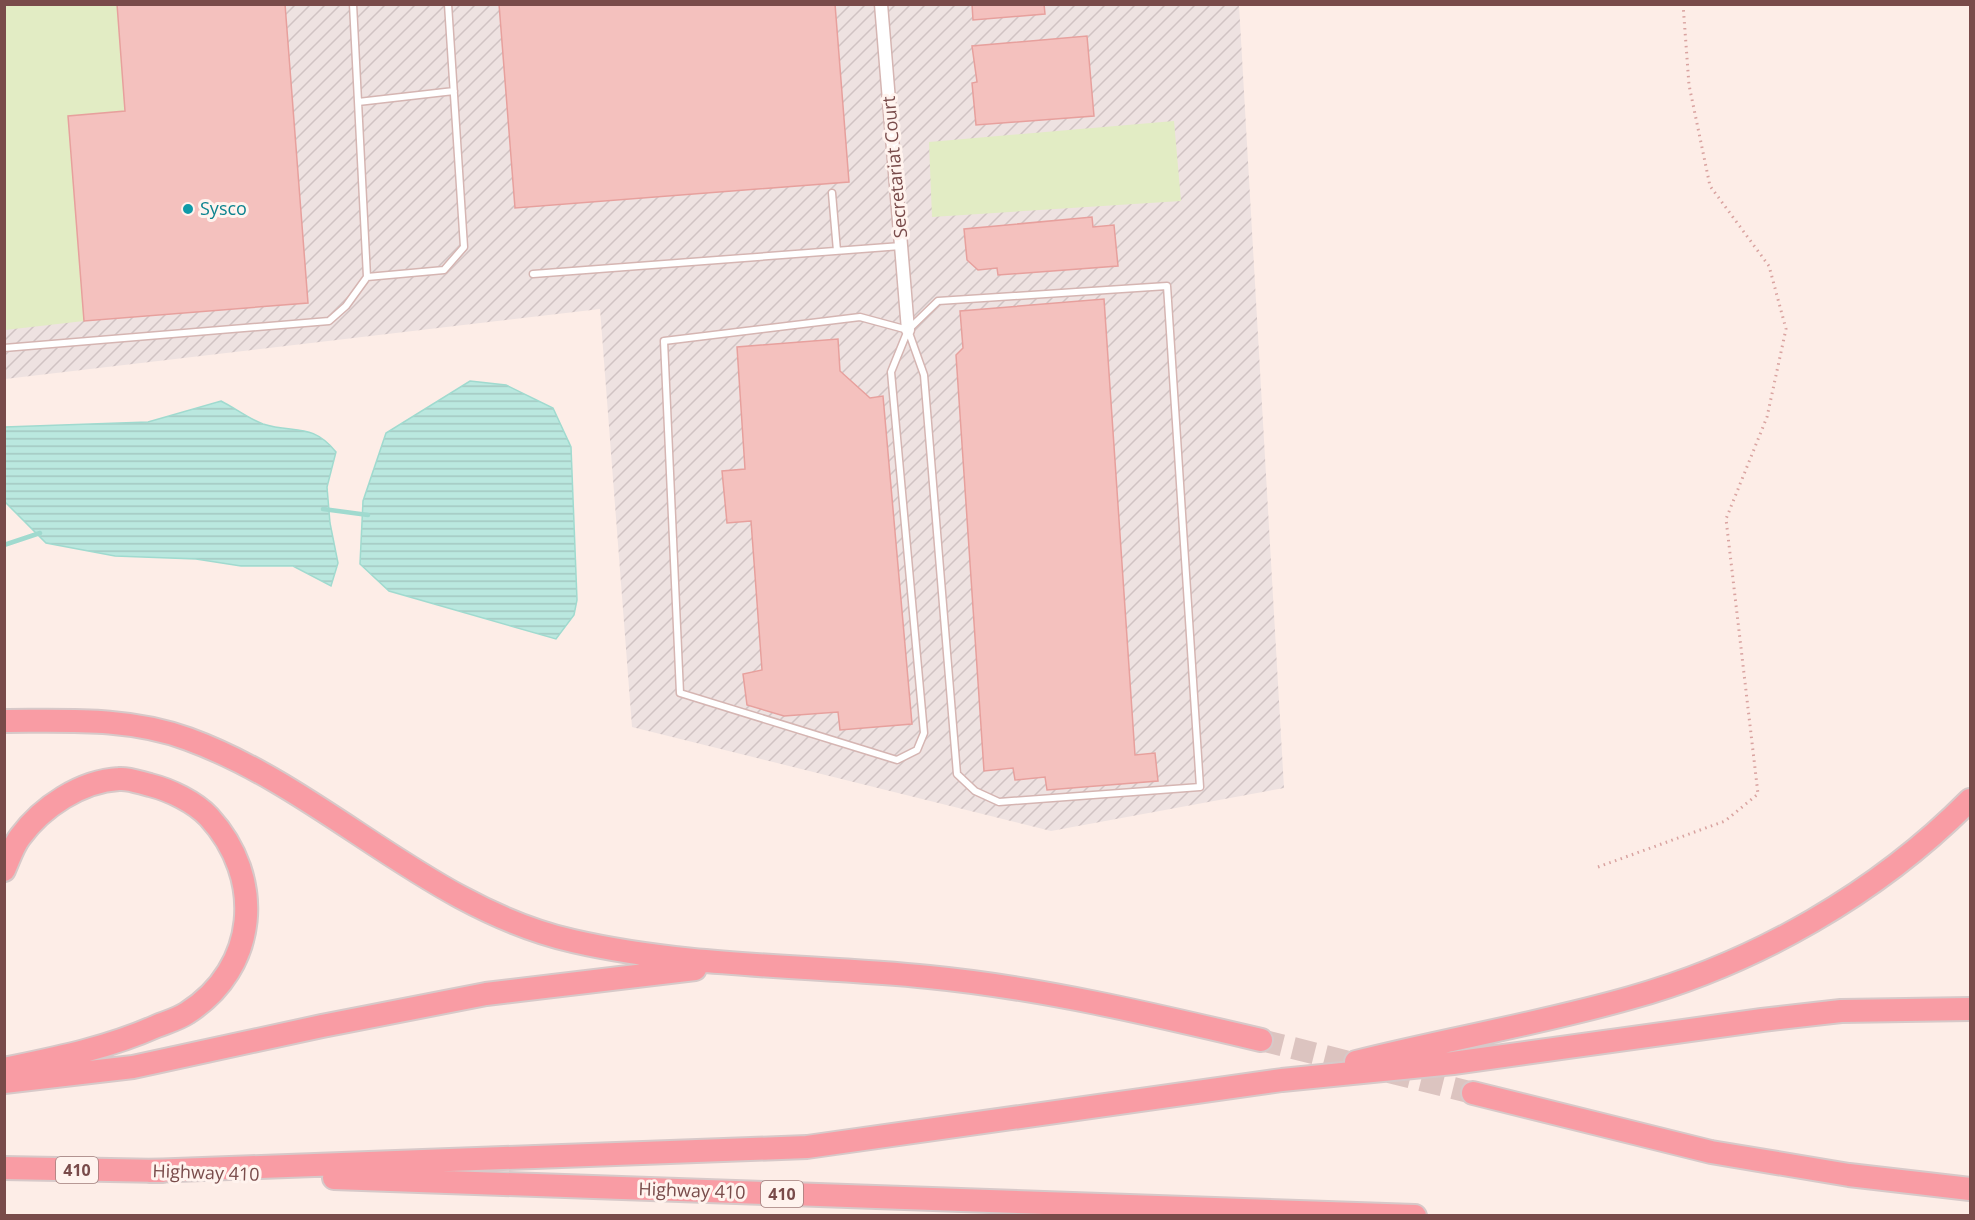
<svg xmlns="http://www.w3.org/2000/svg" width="1975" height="1220" viewBox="0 0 1975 1220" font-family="'Open Sans',sans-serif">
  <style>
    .industrial { fill: url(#industrial-furrows) }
    .grass { fill: #e2ecc4 }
    .water { fill: url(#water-rules); stroke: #a0dacf; stroke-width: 1.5 }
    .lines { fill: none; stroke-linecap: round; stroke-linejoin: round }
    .stream { stroke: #a0dacf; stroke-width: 4.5 }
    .building { fill: #f4c1be; stroke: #e7a09d; stroke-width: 1.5 }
    .motorway-tunnel { stroke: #dcc4c0; stroke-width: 22; stroke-dasharray: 22 11; stroke-linecap: butt }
    .service-casing { stroke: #d5b5b2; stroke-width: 9 }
    .minor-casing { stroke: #d5b5b2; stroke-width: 15 }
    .motorway-casing { stroke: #d7c9c9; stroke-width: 26 }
    .path { stroke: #d9a3a0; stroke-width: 3; stroke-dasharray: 1.5 4.5; stroke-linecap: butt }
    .service { stroke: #fff; stroke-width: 6 }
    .minor { stroke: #fff; stroke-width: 12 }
    .motorway { stroke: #f99ca4; stroke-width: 22 }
    .culture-dot { fill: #0f9aa8; stroke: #fff3ee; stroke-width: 2 }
    .labels { text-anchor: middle; stroke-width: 6; stroke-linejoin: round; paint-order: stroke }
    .shield { fill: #fff3ee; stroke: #a17d7b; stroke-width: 1.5 }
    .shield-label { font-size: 16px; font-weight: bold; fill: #794b4a }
    .street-label { font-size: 18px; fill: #794b4a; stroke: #fff3ee }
    .culture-label { font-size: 18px; fill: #0d838f; stroke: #fff3ee; text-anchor: start }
  </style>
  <defs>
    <pattern id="industrial-furrows" width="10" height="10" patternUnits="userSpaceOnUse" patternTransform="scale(1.5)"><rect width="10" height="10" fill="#eee2e1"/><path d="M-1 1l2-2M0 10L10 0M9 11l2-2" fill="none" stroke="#d0c3c3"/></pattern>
    <pattern id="water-rules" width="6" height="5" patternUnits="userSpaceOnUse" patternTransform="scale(1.5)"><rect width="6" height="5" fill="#bae8df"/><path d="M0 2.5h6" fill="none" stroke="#a4c8c1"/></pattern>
  </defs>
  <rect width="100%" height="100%" fill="#fdede7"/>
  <!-- industrial -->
  <path class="industrial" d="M4,5h1235l45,783 -233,43 -419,-104 -32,-418 -595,70z"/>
  <!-- grass -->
  <path class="grass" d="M4,5h113l8,106 -57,5 16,205 -79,9z
    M1174,121l7,80 -249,16 -3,-75z"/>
  <!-- water -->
  <path class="water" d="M470,381l36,4 47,23 18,39 6,153 -3,15 -18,24 -167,-48 -29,-27 3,-63 23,-68z
    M221,401c14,7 28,18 42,23 31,10 49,-2 73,28l-9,35 3,36 8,40 -7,23 -38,-20h-52l-45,-7 -81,-3 -69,-13 -41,-41v-75l143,-5z"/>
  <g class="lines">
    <!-- stream -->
    <path class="stream" d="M323,509l45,6
      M4,545l36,-12"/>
  </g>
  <!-- building -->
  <path class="building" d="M117,4h168l23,299 -224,18 -16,-205 57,-5z
    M499,4h336l14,178 -334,26z
    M972,4h72l1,10 -72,6z
    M1087,36l7,80 -118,9 -4,-42 5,-1 -5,-36z
    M1092,217l1,10 21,-2 4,41 -120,9 -1,-7 -19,2 -11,-10 -3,-31z
    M1104,299l31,456 20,-2 3,28 -111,9 -2,-13 -30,3 -2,-12 -29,3 -28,-416 7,-7 -3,-37z
    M838,339l2,32 30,27 13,-2 29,328 -72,6 -2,-18 -54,4 -37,-11 -4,-31 19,-4 -11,-149 -24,2 -5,-52 23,-2 -8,-122z"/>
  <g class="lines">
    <!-- motorway-tunnel -->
    <path class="motorway-tunnel" d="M1261,1040l212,53"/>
    <defs>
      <path id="service" d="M353,4l14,273 77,-7 20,-23 -16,-243
        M358,102l96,-11
        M832,193l5,58
        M533,274l368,-28
        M908,330l-48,-13 -196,24 16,352 217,67 20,-10 7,-17 -33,-361 17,-42 30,-29 229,-15 33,501 -201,15 -24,-11 -18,-17 -33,-399 -16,-45
        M4,348l325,-27 17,-15 21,-29"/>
      <path id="minor" d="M881,4l27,326"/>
      <path id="motorway" d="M4,721c62,0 125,-4 184,18 137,50 240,169 385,202 117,27 238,24 356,36 112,11 222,37 332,63
        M4,870c5,-11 9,-24 16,-33 22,-30 61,-56 99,-58 10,-1 22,4 31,6 20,5 45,17 59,32 56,61 49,151 -22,196 -9,6 -20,9 -30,13 -49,22 -100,32 -153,43
        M1356,1062c91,-23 183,-38 274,-64 126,-35 248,-105 340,-198
        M4,1082l129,-15 189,-41 164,-32 209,-25
        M1473,1093l238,59 138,23 121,14
        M4,1168l159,3
        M149,1171l658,-24 475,-67 171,-17 309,-43 79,-9 129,-2
        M334,1178l1081,38"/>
    </defs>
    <!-- service casing -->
    <use href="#service" class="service-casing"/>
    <!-- minor casing -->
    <use href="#minor" class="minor-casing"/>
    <!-- motorway casing -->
    <use href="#motorway" class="motorway-casing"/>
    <!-- path -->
    <path class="path" d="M1598,867l127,-46 33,-27 -32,-275 41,-102 19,-88 -17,-63 -59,-80 -21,-101 -6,-81"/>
    <!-- service -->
    <use href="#service" class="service"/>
    <!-- minor -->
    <use href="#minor" class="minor"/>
    <!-- motorway -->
    <use href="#motorway" class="motorway"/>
  </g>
  <!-- markers -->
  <circle class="culture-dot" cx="188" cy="209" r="6"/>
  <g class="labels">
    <!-- shield labels -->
    <g class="shield">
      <rect x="56" y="1157" width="42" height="26" rx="4.5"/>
      <rect x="761" y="1181" width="42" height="26" rx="4.5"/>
    </g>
    <g class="shield-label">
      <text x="77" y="1176">410</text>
      <text x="782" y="1200">410</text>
    </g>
    <!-- street labels -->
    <g class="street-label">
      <text transform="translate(895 167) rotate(-95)" y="6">Secretariat Court</text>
      <text transform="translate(206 1173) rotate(2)" y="6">Highway 410</text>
      <text transform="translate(692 1191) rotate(2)" y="6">Highway 410</text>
    </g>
    <!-- culture labels -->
    <g class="culture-label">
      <text x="200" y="215">Sysco</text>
    </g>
  </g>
  <!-- border -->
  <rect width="1975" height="1220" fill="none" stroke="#794b4a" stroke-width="12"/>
</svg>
